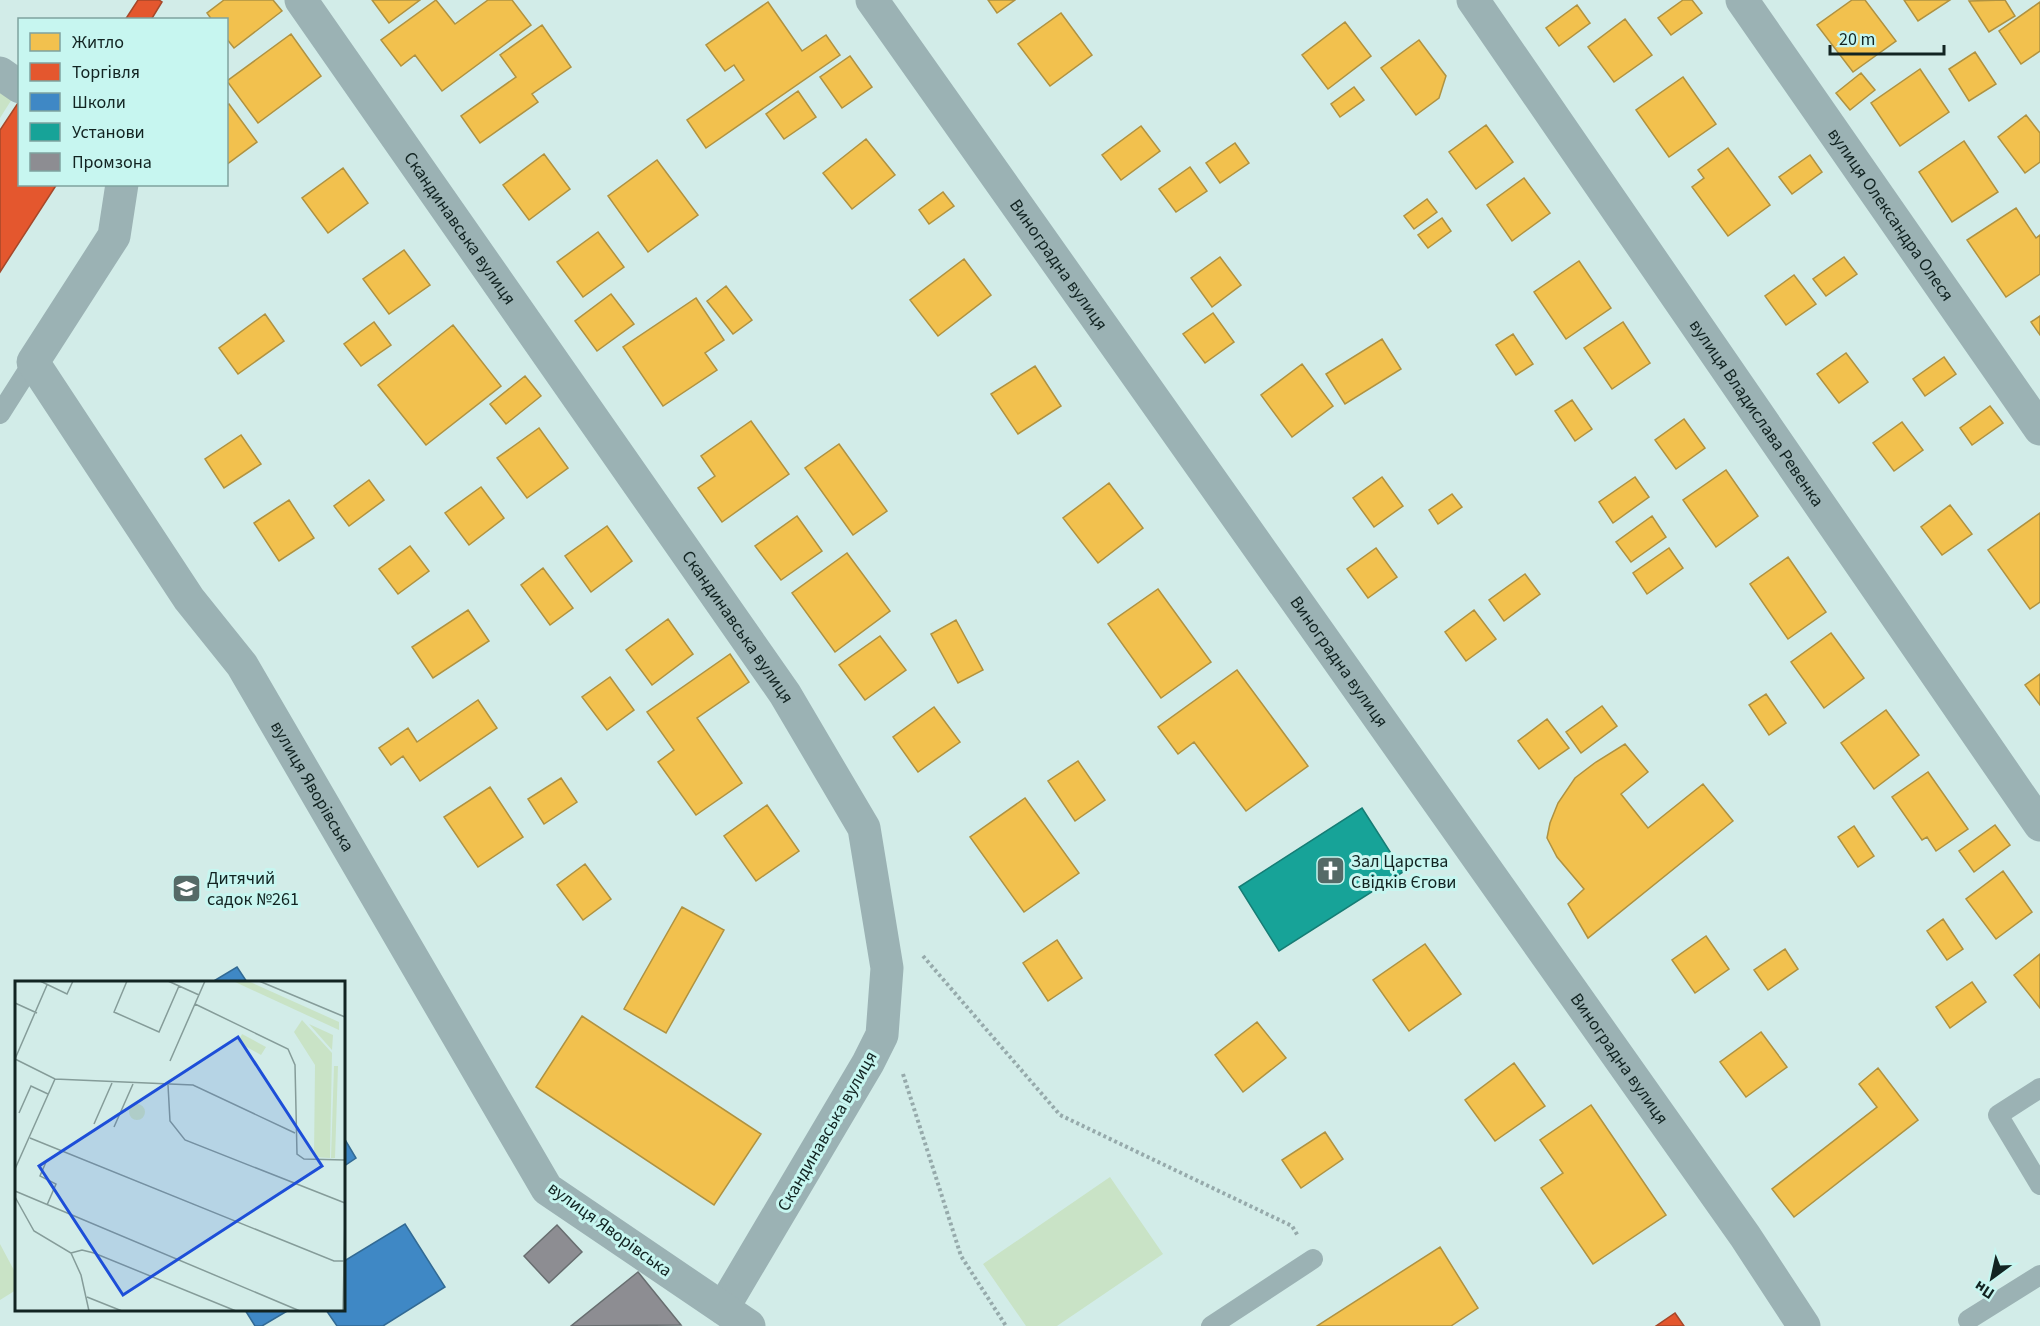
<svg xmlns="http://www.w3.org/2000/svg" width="2040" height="1326" viewBox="0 0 2040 1326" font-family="'Source Sans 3',sans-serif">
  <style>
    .green { fill: #c9e3c6 }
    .homes { fill: #f2c14e; stroke: #af9241; stroke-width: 1.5 }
    .shops { fill: #e4572e; stroke: #a5482a; stroke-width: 1.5 }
    .schools { fill: #3f88c5; stroke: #326a94; stroke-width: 1.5 }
    .public { fill: #17a398; stroke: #167d75; stroke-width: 1.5 }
    .industry { fill: #8d8d92; stroke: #686e70; stroke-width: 1.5 }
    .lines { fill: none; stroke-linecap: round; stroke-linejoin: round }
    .path { stroke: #96aaab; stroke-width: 4; stroke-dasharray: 3 3; stroke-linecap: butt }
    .lane { stroke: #9bb2b4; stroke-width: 20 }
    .street { stroke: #9bb2b4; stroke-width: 33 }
    .labels { text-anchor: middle; stroke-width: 6; stroke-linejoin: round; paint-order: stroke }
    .street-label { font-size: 18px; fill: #122422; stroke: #c7f6f0 }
    .poi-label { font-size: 18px; fill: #122422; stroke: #c7f6f0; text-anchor: start }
    .inset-road { fill: none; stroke: #859c99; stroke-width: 1.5 }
    .view { fill: #1d4ed8; fill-opacity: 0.15; stroke: #1d4ed8; stroke-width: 3 }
    .inset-edge { fill: none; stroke: #122422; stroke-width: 3 }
  </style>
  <rect width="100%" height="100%" fill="#d2ece8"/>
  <!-- green -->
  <path class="green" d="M0,91l12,8 -12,19z
    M1110,1177l53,77 -106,72h-31l-43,-62z
    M0,1244l16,30v16l-16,10z"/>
  <!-- homes -->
  <path class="homes" d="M224,0h49l9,11 -48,37 -8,-10v-18h-14l-5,-7z
    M372,0h48l-31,23z
    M436,0l19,24 33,-24h24l19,25 -89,66 -27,-36 -14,11 -20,-26z
    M988,0h27l-18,13z
    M1683,0h9l10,13 -31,22 -13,-17z
    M1852,0h13l31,41 -43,31 -36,-47z
    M1904,0h46l-32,21z
    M2005,0l10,16 -26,16 -20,-31z
    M768,2l34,49 24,-16 14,20 -134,93 -19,-28 57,-40 -10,-15 -9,6 -19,-26z
    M2040,2v49l-19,13 -22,-33z
    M1577,5l13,18 -31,23 -13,-18z
    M1061,13l31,42 -42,31 -32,-42z
    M1625,19l27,36 -38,27 -26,-35z
    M1345,22l26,34 -43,33 -26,-34z
    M542,25l29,42 -39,27 6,8 -58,41 -19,-27 55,-39 -16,-22z
    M291,34l30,42 -63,47 -31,-42z
    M1419,40l27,36 -7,22 -23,17 -35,-47z
    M1975,52l21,32 -27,17 -20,-32z
    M850,56l22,31 -30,21 -22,-31z
    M1920,69l29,43 -49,34 -29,-43z
    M1861,73l14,17 -25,20 -14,-17z
    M1683,77l33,47 -47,33 -33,-47z
    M1354,87l10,13 -24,17 -9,-13z
    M798,91l18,26 -32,22 -18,-25z
    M229,104l28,38 -31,23v-59z
    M2026,115l14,18v29l-15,11 -27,-36z
    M1486,125l27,37 -37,27 -27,-37z
    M1141,126l19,25 -39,29 -19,-25z
    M866,139l29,36 -43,34 -29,-36z
    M1964,141l34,51 -46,30 -33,-50z
    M1235,143l14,20 -29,20 -14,-20z
    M1728,148l42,57 -42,31 -36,-49 12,-9 -6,-8z
    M544,154l26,35 -41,31 -26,-35z
    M1810,155l12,17 -30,22 -13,-17z
    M657,160l41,55 -50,37 -40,-56z
    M1190,167l17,24 -31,21 -17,-23z
    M343,168l25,35 -40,30 -26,-35z
    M1524,178l26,35 -38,28 -25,-36z
    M943,192l11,14 -25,18 -10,-14z
    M1427,199l10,13 -23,17 -10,-13z
    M2016,208l20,30 4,-3v39l-34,23 -39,-57z
    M1442,218l9,13 -23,17 -10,-13z
    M598,232l26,35 -41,30 -26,-35z
    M404,250l26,35 -41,29 -26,-35z
    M1220,257l21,28 -29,22 -21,-29z
    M1844,257l13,17 -31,22 -13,-17z
    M964,259l27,36 -53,41 -28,-36z
    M1579,261l32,47 -45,31 -32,-47z
    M1794,275l22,29 -30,21 -21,-29z
    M726,286l26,34 -19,14 -26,-33z
    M611,294l23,30 -37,27 -22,-30z
    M696,298l28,42 -19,13 12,17 -54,36 -40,-59z
    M1213,313l21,29 -29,21 -22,-29z
    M265,314l19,27 -46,33 -19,-26z
    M2040,316v19l-9,-13z
    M374,322l17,23 -30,21 -17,-22z
    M1623,322l27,41 -38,26 -28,-41z
    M453,325l48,61 -75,59 -48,-60z
    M1513,334l20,30 -17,11 -20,-30z
    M1382,339l19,30 -56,35 -19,-30z
    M1846,353l22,29 -29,21 -22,-29z
    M1944,357l12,17 -31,22 -12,-17z
    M1302,364l31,42 -41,31 -31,-42z
    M1035,366l26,40 -43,28 -27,-40z
    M525,376l16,20 -35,28 -16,-20z
    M1572,400l20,29 -17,12 -20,-30z
    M1990,406l13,17 -31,22 -12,-17z
    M1684,419l21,29 -29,21 -21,-29z
    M751,421l38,53 -67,48 -24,-34 17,-12 -14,-20z
    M1902,422l21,28 -29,21 -21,-28z
    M539,428l29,40 -41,30 -30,-40z
    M241,435l20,29 -37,24 -19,-29z
    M839,444l48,67 -34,24 -48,-67z
    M1726,470l32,46 -42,31 -33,-47z
    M1382,477l21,29 -29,21 -21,-29z
    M1635,477l14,20 -36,26 -14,-21z
    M369,480l15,20 -35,26 -15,-20z
    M1109,483l34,45 -45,35 -35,-45z
    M481,487l23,31 -35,27 -24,-32z
    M1452,494l10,13 -24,17 -9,-14z
    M289,500l25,38 -35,23 -25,-38z
    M1950,505l22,29 -30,21 -21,-28z
    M2040,513v89l-10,7 -42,-59z
    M797,516l25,35 -41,29 -26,-34z
    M1652,516l14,21 -35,25 -15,-20z
    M607,526l25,35 -41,31 -26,-36z
    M410,546l19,25 -31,23 -19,-25z
    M1376,548l21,29 -29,21 -21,-29z
    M1669,548l14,20 -36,26 -14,-21z
    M847,553l43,58 -55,41 -43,-59z
    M1788,557l38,55 -38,27 -38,-55z
    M543,568l30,40 -23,17 -29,-40z
    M1525,574l15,20 -36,27 -15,-21z
    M1158,589l53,73 -50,36 -53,-74z
    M468,610l21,31 -56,37 -21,-31z
    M1474,610l22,29 -30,22 -21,-29z
    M668,619l25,35 -41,31 -26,-35z
    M956,620l27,50 -25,13 -27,-49z
    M1831,633l33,45 -40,30 -33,-46z
    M880,636l26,34 -41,30 -26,-35z
    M730,654l19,28 -52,36 45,65 -46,32 -38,-53 16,-12 -27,-38z
    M1237,670l71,96 -62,45 -52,-69 -16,12 -20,-27z
    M2040,674v31l-15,-20z
    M610,677l24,33 -27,20 -25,-33z
    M1766,694l20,29 -17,12 -20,-30z
    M478,700l19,28 -77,53 -17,-25 -12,9 -12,-17 29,-20 9,14z
    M1602,706l15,20 -36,27 -15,-21z
    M934,707l26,35 -42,30 -25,-35z
    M1886,710l33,45 -45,34 -33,-46z
    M1547,719l22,29 -30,21 -21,-28z
    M1625,744l23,28 -27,22 27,34 55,-44 30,37 -145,117 -20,-34 16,-15 -27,-32 -10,-19 3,-15 8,-20 17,-25 21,-16z
    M1078,761l27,39 -30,21 -27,-40z
    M1928,772l40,57 -32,22 -9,-14 -5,3 -30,-43z
    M561,778l16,24 -33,22 -16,-25z
    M490,787l33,50 -45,30 -34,-50z
    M1025,798l54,75 -55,39 -54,-75z
    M767,805l32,46 -43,30 -32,-45z
    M1995,825l15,20 -36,27 -15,-21z
    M1854,826l20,30 -16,11 -20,-30z
    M585,864l26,35 -28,21 -26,-35z
    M2003,871l29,41 -36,27 -30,-40z
    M682,907l42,23 -58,103 -42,-24z
    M1943,919l20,30 -16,11 -20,-29z
    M1706,936l23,33 -34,24 -23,-33z
    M1057,940l25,38 -34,23 -25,-38z
    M1425,944l36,50 -52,37 -36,-51z
    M1785,949l13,20 -30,21 -14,-20z
    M2040,954v54l-26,-33z
    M1972,982l14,20 -36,26 -14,-21z
    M582,1016l179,118 -47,71 -178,-118z
    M1257,1022l29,36 -43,34 -28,-37z
    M1761,1032l26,35 -41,30 -26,-35z
    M1514,1063l31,43 -50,35 -30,-41z
    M1878,1068l40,52 -124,97 -22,-28 105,-82 -18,-23z
    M1591,1105l75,110 -73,49 -52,-76 22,-15 -23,-33z
    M1325,1132l18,27 -42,29 -19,-28z
    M1440,1247l38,61 -27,18h-134z"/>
  <!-- shops -->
  <path class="shops" d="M138,0h21l3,2 -11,18h-26z
    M18,103l2,1v80h37l-57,88v-142z
    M1675,1313l9,13h-28z"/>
  <!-- schools -->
  <path class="schools" d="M237,967l10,15h-35z
    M344,1138l12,20 -12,8z
    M405,1224l40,63 -62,39h-46l-11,-16h18v-53l2,3z
    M245,1310h44l-27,16h-7z"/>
  <!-- public -->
  <path class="public" d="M1362,808l41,64 -124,79 -40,-64z"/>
  <!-- industry -->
  <path class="industry" d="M557,1225l25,27 -33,31 -25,-27z
    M638,1272l43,53 -110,1z"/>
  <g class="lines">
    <!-- path -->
    <path class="path" d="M923,956l137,159 232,111 6,10
      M903,1074l58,182 45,70"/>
    <!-- lane -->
    <path class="lane" d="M0,414l33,-52
      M2040,1088l-42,27 42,70
      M1968,1320l72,-45
      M1211,1326l102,-67"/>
    <!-- street -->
    <g class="street">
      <path id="s1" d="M301,0l484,694 79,134 23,140 -5,67 -14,28 -145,245"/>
      <path id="s2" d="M872,0l873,1236 59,90"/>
      <path id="s3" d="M1473,0l567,825"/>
      <path id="s4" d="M1742,0l298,429"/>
      <path d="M0,73l20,14"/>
      <path id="s5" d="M122,184l-8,52 -81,126 156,237 53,66 305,524 202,137"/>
    </g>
  </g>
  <!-- icons -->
  <defs>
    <symbol id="church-square" viewBox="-11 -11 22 22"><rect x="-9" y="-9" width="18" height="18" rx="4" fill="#556a67" stroke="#c7f6f0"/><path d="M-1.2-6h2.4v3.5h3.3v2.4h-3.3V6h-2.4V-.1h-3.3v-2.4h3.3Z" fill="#fff"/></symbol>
    <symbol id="school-square" viewBox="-11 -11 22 22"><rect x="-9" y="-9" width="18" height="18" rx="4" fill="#556a67" stroke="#c7f6f0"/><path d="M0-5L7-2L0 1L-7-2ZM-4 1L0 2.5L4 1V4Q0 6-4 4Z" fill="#fff"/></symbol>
  </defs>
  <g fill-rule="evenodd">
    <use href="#church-square" x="1314" y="854" width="33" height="33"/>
    <use href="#school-square" x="170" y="872" width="33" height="33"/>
  </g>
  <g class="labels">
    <!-- street labels -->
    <g class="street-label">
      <text dy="6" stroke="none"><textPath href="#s4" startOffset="261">вулиця Олександра Олеся</textPath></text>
      <text dy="6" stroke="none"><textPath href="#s1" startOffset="278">Скандинавська вулиця</textPath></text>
      <text dy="6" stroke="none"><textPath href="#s2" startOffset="324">Виноградна вулиця</textPath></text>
      <text dy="6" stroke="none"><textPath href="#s3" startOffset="501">вулиця Владислава Ревенка</textPath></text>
      <text dy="6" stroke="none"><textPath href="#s1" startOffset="764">Скандинавська вулиця</textPath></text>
      <text dy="6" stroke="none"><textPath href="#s2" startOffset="810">Виноградна вулиця</textPath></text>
      <text dy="6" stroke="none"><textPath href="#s5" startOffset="711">вулиця Яворівська</textPath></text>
      <text dy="6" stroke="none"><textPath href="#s2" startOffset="1296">Виноградна вулиця</textPath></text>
      <text transform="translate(827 1131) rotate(-60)" y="6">Скандинавська вулиця</text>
      <text transform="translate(610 1229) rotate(36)" y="6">вулиця Яворівська</text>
    </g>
    <!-- poi labels -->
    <g class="poi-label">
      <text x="1351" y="867">Зал Царства<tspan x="1351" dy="21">Свідків Єгови</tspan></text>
      <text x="207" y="884">Дитячий<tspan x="207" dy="21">садок №261</tspan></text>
    </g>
  </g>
  <!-- overview -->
  <g transform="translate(15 981)">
    <rect width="330" height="330" fill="#d2ece8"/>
    <path d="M218,0h15l91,41v8zM287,39l30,33 -2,105 -16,-1 1,-92 -21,-33zM294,43l24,11 -1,15zM227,53l24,13 -5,8 -23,-13zM319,85h4l-3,92h-4zM114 131a8 8 0 1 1 16 0a8 8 0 1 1-16 0Z" fill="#c9e3c6"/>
    <path class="inset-road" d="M25,0l27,13 6,-13M112,0l-13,31 45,20 20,-46M153,0l31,14M244,0l86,36M292,0h25M0,22l22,10M180,23l93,45 7,16 2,89 7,5 41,1M0,78l40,20 138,6 102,48M0,78l32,-74M155,80l35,-80M153,104l2,36 15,19 160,63M4,132l12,-27 17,8M79,143l18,-41M99,146l19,-43M15,157l304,123h10M31,181l-6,14 16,8 -9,21M0,188l40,-90M0,210l285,120M0,216l19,34 37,22 10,22 8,36M56,272l11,-3 12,3 142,58M72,316l35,14M328,330l2,-95"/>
    <path class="view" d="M223,56l84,129 -199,129 -84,-129z"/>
    <rect width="330" height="330" class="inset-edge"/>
  </g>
  <!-- legend -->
  <rect x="18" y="18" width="210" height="168" fill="#c7f6f0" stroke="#7fa29e" stroke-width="1.5"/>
  <rect x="30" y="33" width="30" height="18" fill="#f2c14e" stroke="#7fa29e" stroke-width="1.5"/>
  <text x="72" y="48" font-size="18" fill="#122422">Житло</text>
  <rect x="30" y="63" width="30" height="18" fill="#e4572e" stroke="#7fa29e" stroke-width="1.5"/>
  <text x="72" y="78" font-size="18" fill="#122422">Торгівля</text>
  <rect x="30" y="93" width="30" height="18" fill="#3f88c5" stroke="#7fa29e" stroke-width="1.5"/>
  <text x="72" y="108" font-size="18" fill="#122422">Школи</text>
  <rect x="30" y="123" width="30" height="18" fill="#17a398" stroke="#7fa29e" stroke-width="1.5"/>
  <text x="72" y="138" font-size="18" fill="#122422">Установи</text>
  <rect x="30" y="153" width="30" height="18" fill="#8d8d92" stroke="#7fa29e" stroke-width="1.5"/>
  <text x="72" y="168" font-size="18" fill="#122422">Промзона</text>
  <!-- north arrow -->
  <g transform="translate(1992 1278) rotate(213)" stroke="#c7f6f0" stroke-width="4.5" paint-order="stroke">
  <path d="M0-4.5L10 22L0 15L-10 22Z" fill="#122422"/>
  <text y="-9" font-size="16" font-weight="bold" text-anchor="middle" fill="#122422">Пн</text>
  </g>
  <!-- scale -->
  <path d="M1830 45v9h114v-9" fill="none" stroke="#122422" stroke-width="3"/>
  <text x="1839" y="45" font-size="18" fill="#122422" stroke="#c7f6f0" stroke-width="4.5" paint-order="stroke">20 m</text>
</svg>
